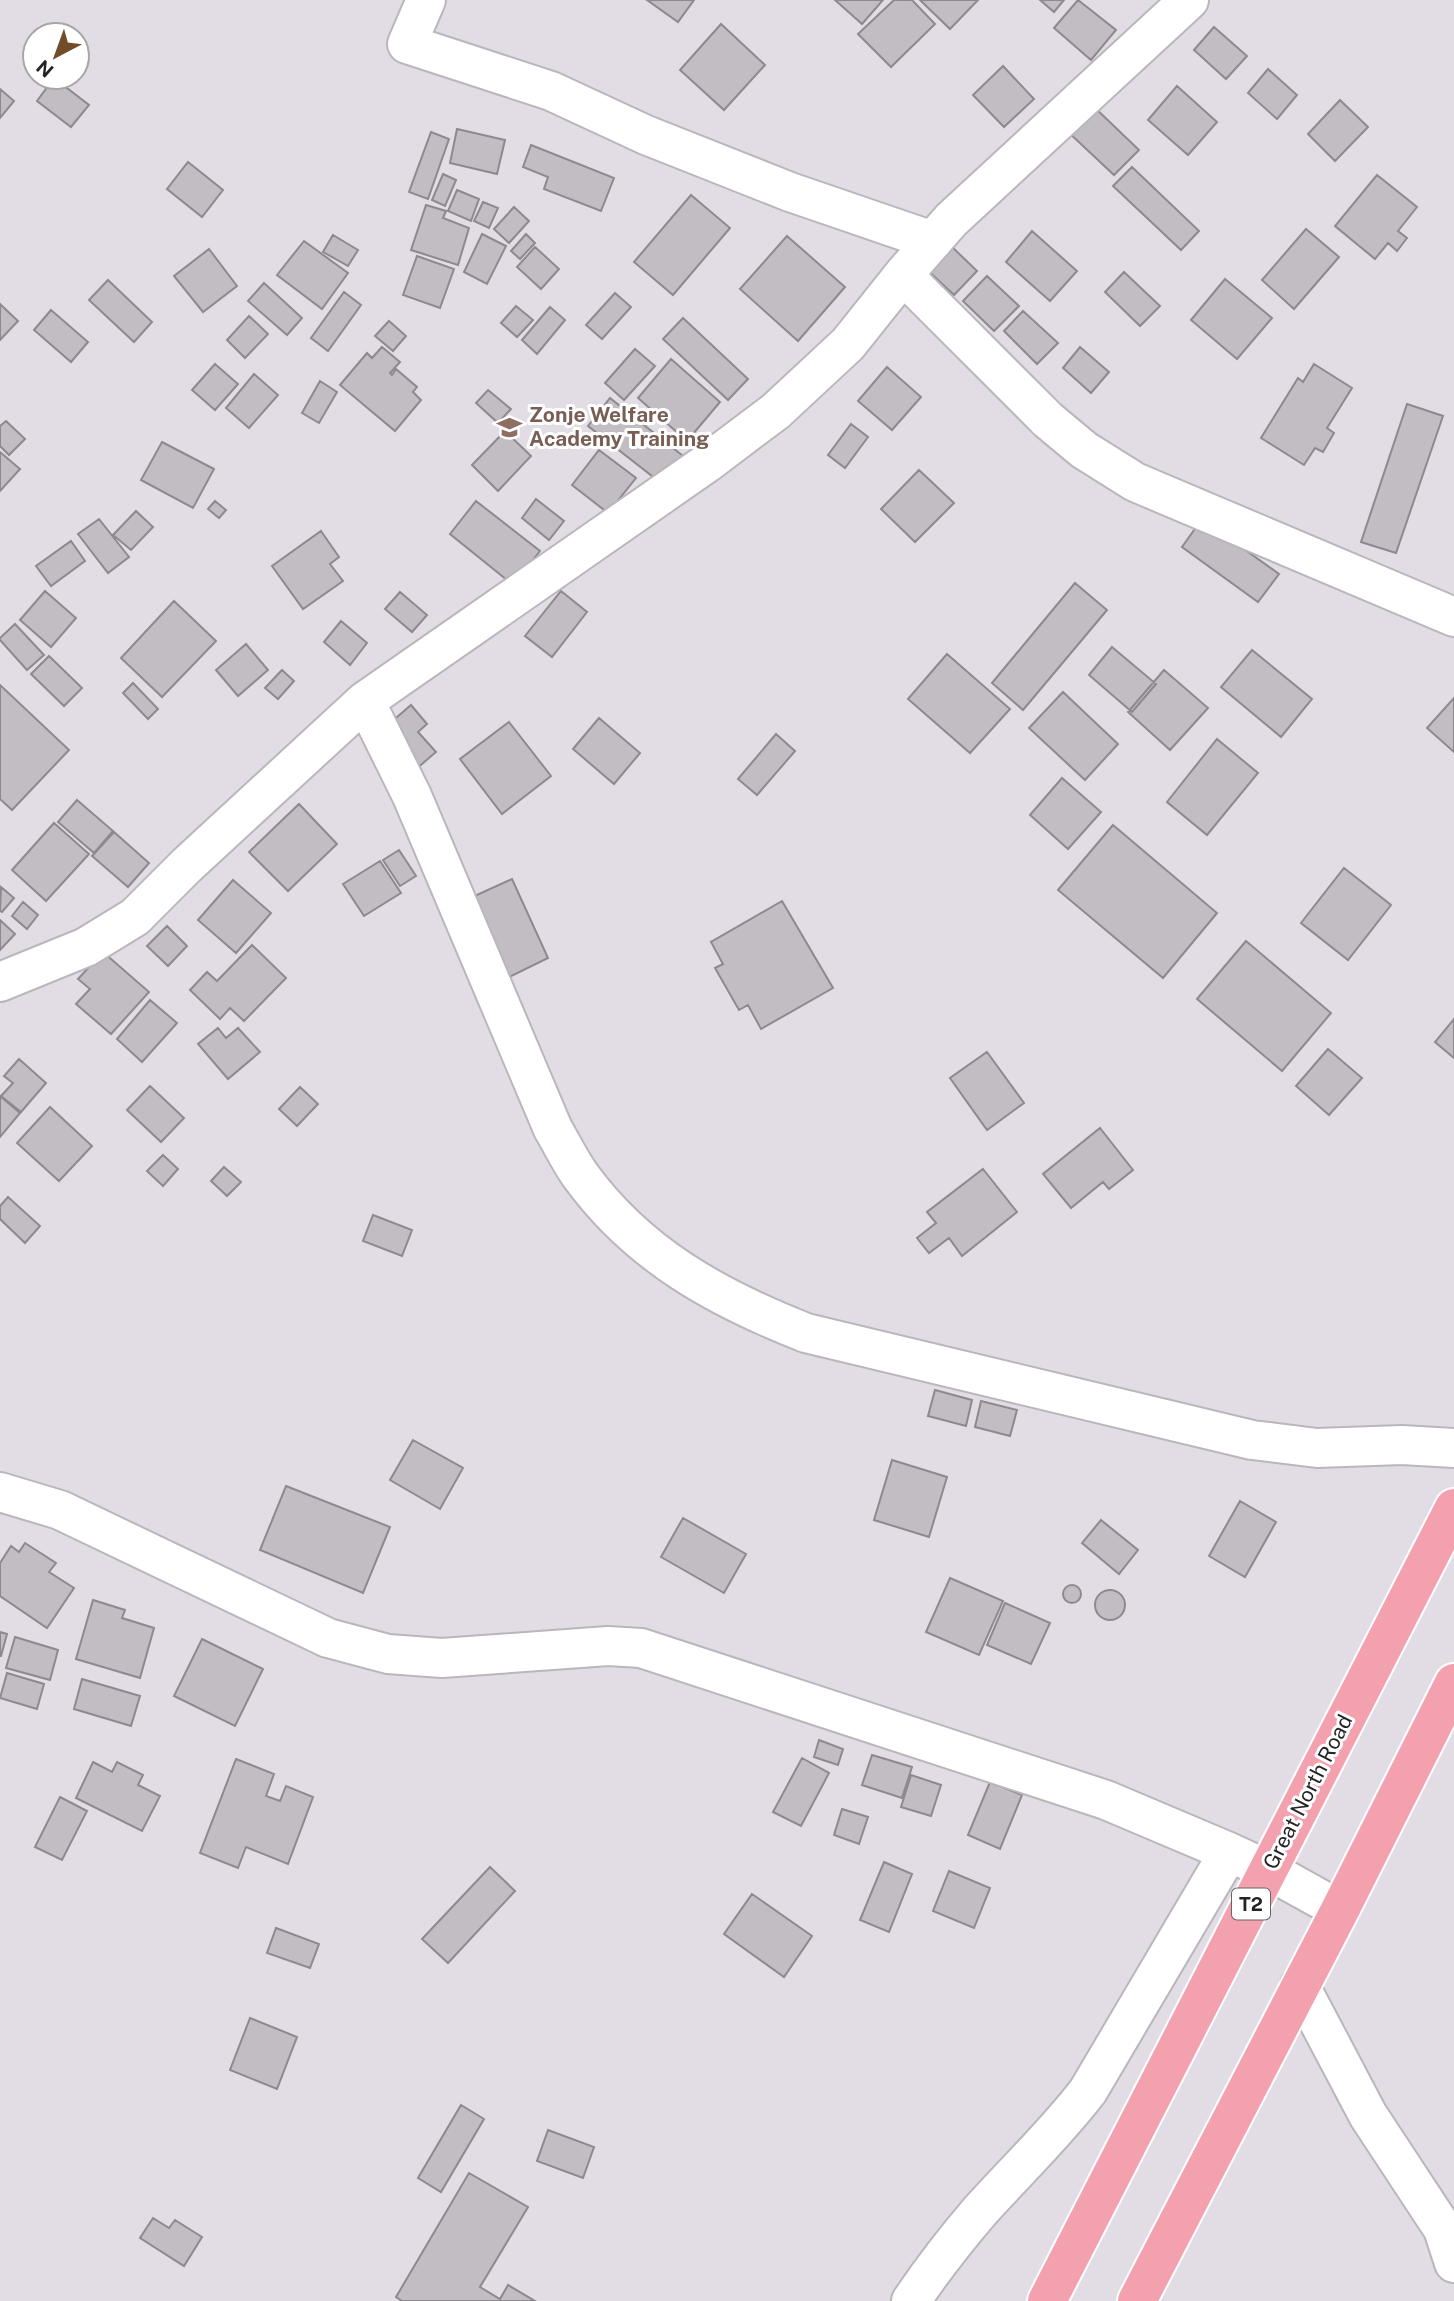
<svg xmlns="http://www.w3.org/2000/svg" width="1454" height="2301" viewBox="0 0 1454 2301" font-family="'Public Sans',sans-serif">
  <style>
    .building { fill: #c1bdc3; stroke: #8d898f; stroke-width: 2 }
    .lines { fill: none; stroke-linecap: round; stroke-linejoin: round }
    .minor-casing { stroke: #bab6bd; stroke-width: 42 }
    .highway-casing { stroke: #fff; stroke-width: 42 }
    .minor { stroke: #fff; stroke-width: 38 }
    .highway { stroke: #f4a1af; stroke-width: 38 }
    .labels { text-anchor: middle; stroke-width: 6; stroke-linejoin: round; paint-order: stroke }
    .shield { fill: #fff; stroke: #666566; stroke-width: 2 }
    .shield-label { font-size: 19px; font-weight: bold; fill: #242325 }
    .education-label { font-size: 21px; font-weight: bold; fill: #785e54; stroke: #fff; text-anchor: start }
    .street-label { font-size: 21px; fill: #242325; stroke: #fff }
  </style>
  <rect width="100%" height="100%" fill="#e2dde4"/>
  <!-- building -->
  <path class="building" d="M647,0h47l-16,22z
    M835,0h48l-21,24z
    M894,0h18l23,24 -44,43 -33,-33z
    M920,0h58l-28,29z
    M1040,0h24l-10,12z
    M1078,0l38,30 -25,30 -37,-32z
    M721,24l44,41 -41,45 -44,-40z
    M1214,27l33,29 -21,23 -32,-29z
    M1003,66l31,33 -30,28 -31,-32z
    M1268,69l29,26 -20,24 -29,-26z
    M54,78l35,27 -18,22 -34,-26z
    M1177,86l40,36 -29,33 -40,-35z
    M0,89l14,12 -14,17z
    M1340,100l28,27 -33,34 -27,-27z
    M1092,105l47,45 -25,25 -47,-44z
    M457,129l48,11 -8,34 -47,-11z
    M431,132l18,7 -21,60 -19,-7z
    M531,145l83,33 -13,33 -57,-22 4,-12 -25,-10z
    M188,162l35,28 -21,27 -35,-28z
    M1132,167l67,64 -18,19 -68,-64z
    M443,174l13,6 -11,26 -13,-6z
    M1377,175l40,32 -19,24 9,7 -10,13 -9,-8 -13,16 -40,-33z
    M457,190l22,9 -8,22 -23,-10z
    M691,195l39,33 -57,67 -39,-33z
    M483,202l15,6 -9,20 -15,-7z
    M426,205l20,6 -3,7 26,10 -11,37 -47,-15z
    M514,207l15,14 -20,22 -15,-14z
    M1306,229l33,28 -45,52 -32,-29z
    M1032,231l45,40 -27,30 -44,-39z
    M482,234l24,12 -19,38 -23,-12z
    M526,234l9,9 -15,16 -9,-8z
    M333,235l25,15 -10,16 -25,-14z
    M787,236l58,51 -47,54 -58,-52z
    M304,241l44,32 -26,36 -45,-34z
    M948,243l29,28 -23,24 -30,-28z
    M535,247l24,22 -18,20 -24,-22z
    M209,249l28,37 -34,26 -29,-36z
    M417,256l37,13 -14,39 -37,-13z
    M1124,272l36,34 -20,20 -35,-34z
    M987,276l32,30 -25,25 -31,-30z
    M1225,279l47,39 -35,41 -46,-39z
    M108,280l44,42 -18,20 -45,-42z
    M264,283l38,35 -15,17 -39,-34z
    M344,292l17,13 -33,46 -17,-13z
    M615,293l16,14 -29,32 -16,-14z
    M0,304l18,17 -18,19z
    M516,306l17,14 -16,17 -16,-14z
    M550,307l15,13 -28,34 -15,-14z
    M51,310l37,32 -17,20 -37,-32z
    M1023,311l35,32 -21,21 -33,-33z
    M249,316l19,18 -23,24 -18,-18z
    M683,318l65,61 -20,21 -65,-61z
    M389,321l17,15 -13,15 -18,-15z
    M382,347l18,15 -10,11 2,2 4,-6 21,18 -4,5 8,8 -26,31 -55,-46 27,-32 5,5z
    M1080,347l29,25 -18,21 -28,-25z
    M635,349l20,17 -31,34 -19,-17z
    M671,359l49,43 -33,39 -49,-43z
    M215,364l23,20 -23,26 -23,-20z
    M1314,364l38,24 -25,40 7,5 -11,19 -8,-4 -11,17 -43,-27 37,-60 5,4z
    M887,367l34,30 -29,33 -34,-29z
    M254,374l24,21 -29,33 -23,-20z
    M320,381l17,11 -18,31 -17,-10z
    M488,390l23,19 -13,14 -22,-20z
    M610,398l73,58 -22,27 -73,-57z
    M1407,404l36,12 -47,137 -35,-11z
    M6,421l19,18 -16,16 -9,-9v-20z
    M851,424l17,13 -23,31 -17,-13z
    M505,431l26,25 -33,35 -26,-26z
    M162,442l52,27 -21,39 -52,-28z
    M599,450l37,28 -28,35 -36,-28z
    M0,452l20,17 -20,22z
    M919,470l35,33 -39,39 -34,-33z
    M536,499l28,22 -15,19 -27,-22z
    M215,501l11,9 -7,8 -11,-9z
    M476,501l64,50 -27,34 -63,-51z
    M136,511l17,16 -22,23 -18,-15z
    M99,519l30,38 -21,16 -30,-39z
    M1202,519l77,55 -21,28 -76,-55z
    M321,531l18,26 -9,7 13,17 -40,28 -31,-43z
    M71,541l14,20 -34,25 -15,-20z
    M1075,583l32,27 -84,100 -31,-27z
    M45,591l31,27 -25,29 -31,-27z
    M561,591l26,21 -35,45 -27,-21z
    M400,592l27,23 -15,17 -27,-23z
    M174,601l42,40 -54,56 -41,-39z
    M341,621l26,22 -17,22 -26,-23z
    M15,624l29,31 -17,15 -27,-30v-2z
    M246,644l22,26 -30,26 -22,-26z
    M1112,647l44,37 -24,28 -43,-37z
    M1252,650l60,49 -31,38 -60,-50z
    M947,654l63,55 -40,44 -62,-54z
    M49,656l33,32 -18,18 -33,-32z
    M282,670l12,11 -16,18 -13,-11z
    M1164,670l44,38 -38,42 -42,-38z
    M133,683l25,26 -10,10 -25,-26z
    M0,685l69,65 -57,60 -12,-11z
    M1063,692l55,52 -33,36 -56,-52z
    M1454,698v54l-27,-24z
    M411,705l16,19 -9,8 18,20 -21,18 -33,-40z
    M599,718l41,35 -26,31 -41,-35z
    M509,722l42,54 -49,38 -42,-55z
    M776,734l19,17 -38,44 -19,-16z
    M1217,739l41,34 -51,62 -40,-33z
    M1062,778l39,34 -33,37 -38,-34z
    M77,800l36,31 -19,22 -36,-31z
    M299,804l38,40 -49,47 -39,-39z
    M54,823l35,31 -43,47 -34,-31z
    M1113,825l104,88 -54,65 -105,-88z
    M114,832l35,31 -21,24 -36,-31z
    M399,850l17,26 -16,10 -17,-26z
    M380,861l21,32 -37,23 -21,-32z
    M1344,868l47,37 -43,55 -47,-37z
    M512,879l36,79 -43,21 -37,-80z
    M233,880l38,33 -35,40 -38,-33z
    M1,887l13,11 -12,14 -2,-1z
    M782,901l51,87 -72,41 -13,-24 -9,5 -24,-42 8,-4 -12,-22z
    M23,902l15,13 -11,14 -15,-13z
    M0,920l15,14 -15,16z
    M167,926l20,20 -19,20 -21,-20z
    M1246,941l85,72 -49,58 -85,-72z
    M252,945l34,33 -42,43 -14,-13 -10,11 -30,-29 17,-18 10,9z
    M103,952l46,40 -38,42 -35,-30 14,-15 -12,-10z
    M150,1000l27,23 -35,39 -25,-23z
    M1454,1019v39l-19,-16z
    M218,1028l8,10 12,-10 22,24 -32,27 -30,-35z
    M1328,1049l34,29 -33,37 -33,-29z
    M987,1052l37,51 -37,27 -37,-52z
    M19,1059l27,24 -25,29 -20,-16 12,-13 -9,-7z
    M150,1086l34,32 -23,24 -34,-32z
    M300,1087l18,17 -21,22 -18,-17z
    M0,1096l20,17 -20,24z
    M50,1107l42,39 -33,35 -42,-38z
    M1100,1128l33,42 -24,19 -6,-7 -32,26 -28,-34z
    M163,1155l15,14 -15,17 -16,-15z
    M224,1167l17,15 -14,14 -16,-15z
    M983,1169l34,43 -55,44 -13,-18 -20,15 -12,-15 19,-15 -9,-11z
    M8,1197l32,29 -15,17 -25,-24v-13z
    M373,1215l39,15 -10,26 -39,-15z
    M935,1390l37,10 -6,26 -38,-10z
    M981,1401l36,9 -7,26 -35,-9z
    M413,1440l50,28 -23,41 -50,-29z
    M892,1460l55,17 -18,60 -55,-17z
    M286,1486l104,41 -27,66 -103,-43z
    M1240,1501l36,21 -31,55 -36,-21z
    M683,1518l63,36 -22,39 -63,-36z
    M1101,1520l37,30 -19,24 -37,-31z
    M25,1543l31,20 -7,9 25,16 -27,40 -47,-32v-33l11,-17 8,6z
    M950,1578l53,23 -24,54 -53,-23z
    M1063 1594a9 9 0 1 1 18 0a9 9 0 1 1-18 0Z
    M1095 1605a15 15 0 1 1 30 0a15 15 0 1 1-30 0Z
    M93,1600l32,10 -3,8 32,10 -14,50 -64,-19z
    M1005,1603l45,20 -19,41 -44,-19z
    M0,1632l7,2 -6,22h-1z
    M15,1637l43,13 -8,30 -44,-12z
    M202,1639l61,30 -28,57 -61,-30z
    M7,1673l37,11 -7,25 -37,-11z
    M82,1679l58,17 -9,30 -57,-17z
    M819,1740l24,9 -5,16 -24,-8z
    M872,1755l40,12 -10,31 -40,-13z
    M802,1758l27,15 -28,53 -28,-14z
    M236,1759l38,15 -8,22 14,5 6,-15 27,11 -25,67 -42,-17 -8,21 -38,-15z
    M93,1762l19,10 5,-10 26,13 -5,10 22,11 -18,35 -66,-33z
    M911,1775l30,10 -10,31 -30,-9z
    M990,1782l32,13 -22,54 -32,-14z
    M60,1797l27,14 -25,49 -27,-13z
    M842,1809l26,8 -9,27 -25,-9z
    M884,1862l28,12 -23,58 -29,-12z
    M490,1867l25,24 -67,72 -26,-24z
    M949,1871l41,17 -16,40 -41,-17z
    M752,1894l60,42 -28,41 -60,-43z
    M276,1928l43,16 -9,24 -43,-15z
    M250,2018l47,19 -20,52 -47,-19z
    M461,2105l23,14 -43,73 -23,-14z
    M548,2130l46,17 -11,31 -46,-17z
    M469,2173l59,34 -48,80 20,12 8,-14 27,16h-133l-6,-4z
    M153,2218l16,10 6,-8 27,17 -18,29 -44,-28z"/>
  <g class="lines">
    <defs>
      <path id="minor" d="M426,0l-19,44 144,47 95,44 144,57 143,49
        M903,275l145,145 36,30 51,32 319,135
        M365,701l47,95 141,333c9,15 17,32 27,46 58,80 137,123 226,158l446,107 65,8 85,-3 52,3
        M0,982l86,-35 49,-30 52,-52 178,-164 342,-238 69,-52 72,-67 55,-69 48,-55 238,-220
        M0,1492l60,18 268,128 60,16 54,4 166,-12 33,2 465,152 123,52 39,18 72,40
        M1300,1986l68,129 75,114 11,34
        M911,2301c21,-31 44,-61 69,-90 36,-40 75,-77 108,-120l141,-239"/>
      <path id="highway" d="M1047,2301l407,-793
        M1137,2301l203,-391 114,-227"/>
    </defs>
    <!-- minor casing -->
    <use href="#minor" class="minor-casing"/>
    <!-- highway casing -->
    <use href="#highway" class="highway-casing"/>
    <!-- minor -->
    <use href="#minor" class="minor"/>
    <!-- highway -->
    <use href="#highway" class="highway"/>
  </g>
  <!-- icons -->
  <defs>
    <symbol id="school-bare" viewBox="-9 -9 18 18"><path d="M0-5L7-2L0 1L-7-2ZM-4 1L0 2.5L4 1V4Q0 6-4 4Z" fill="#8d6e63" stroke="#fff" stroke-width="2.5" paint-order="stroke"/></symbol>
  </defs>
  <g fill-rule="evenodd">
    <use href="#school-bare" x="492" y="410" width="35" height="35"/>
  </g>
  <g class="labels">
    <!-- shield labels -->
    <rect class="shield" x="1232" y="1888.5" width="38" height="31" rx="5"/>
    <g class="shield-label">
      <text x="1251" y="1911">T2</text>
    </g>
    <!-- education labels -->
    <g class="education-label">
      <text x="529" y="422">Zonje Welfare<tspan x="529" dy="24">Academy Training</tspan></text>
    </g>
    <!-- street labels -->
    <g class="street-label">
      <text transform="translate(1308 1792) rotate(-63)" y="7">Great North Road</text>
    </g>
  </g>
  <!-- north arrow -->
  <g transform="translate(56 56) rotate(221)"><circle r="33" fill="#ffffff" stroke="#a7a7a8" stroke-width="2"/>
  <path d="M0-5L12 26L0 18L-12 26Z" fill="#714c28"/>
  <text y="-10" font-size="19" font-weight="bold" text-anchor="middle" fill="#242325">N</text>
  </g>
</svg>
